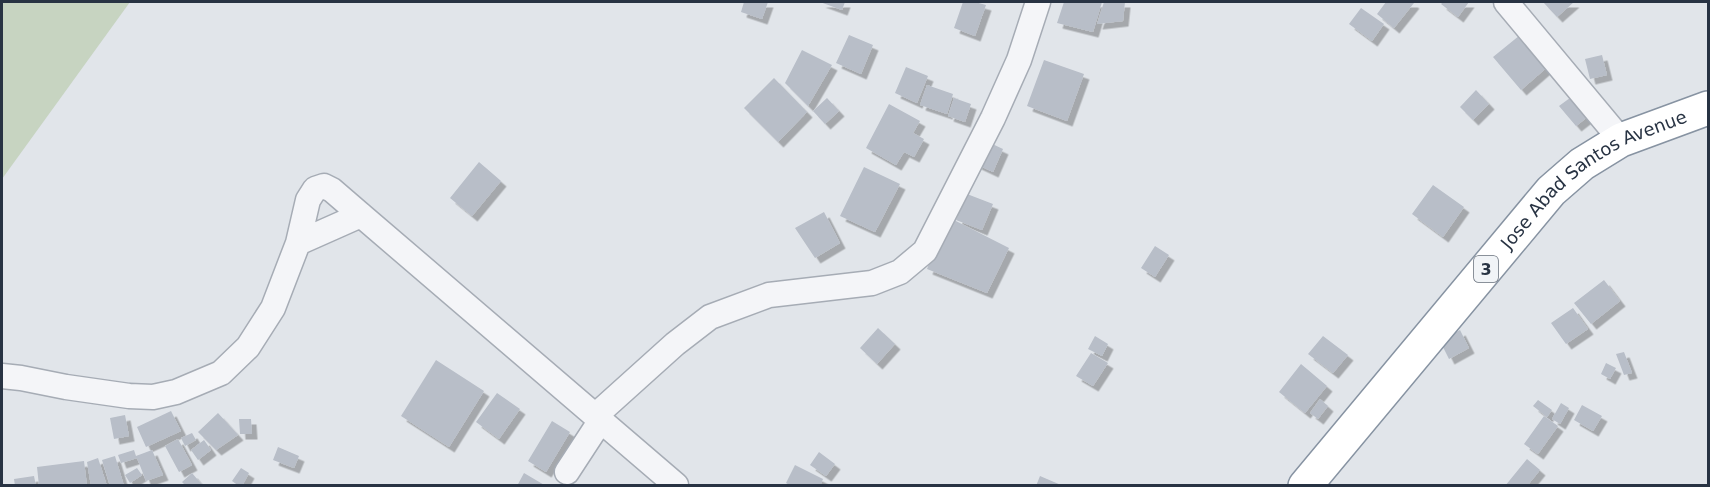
<svg xmlns="http://www.w3.org/2000/svg" width="1710" height="487" viewBox="0 0 1710 487" font-family="'DejaVu Sans',sans-serif">
  <style>
    .green { fill: #c7d4c1 }
    .building { fill: #b8bec8; filter: url(#shadow) }
    .lines { fill: none; stroke-linecap: round; stroke-linejoin: round }
    .minor-casing { stroke: #a6acb5; stroke-width: 27 }
    .highway-casing { stroke: #8793a2; stroke-width: 36 }
    .minor { stroke: #f4f5f8; stroke-width: 24 }
    .highway { stroke: #fff; stroke-width: 33 }
    .labels { text-anchor: middle; stroke-width: 5; stroke-linejoin: round; paint-order: stroke }
    .shield { fill: #f1f4f7; stroke: #646d79; stroke-width: 1.5 }
    .shield-label { font-size: 16px; font-weight: bold; fill: #283343 }
    .street-label { font-size: 18px; fill: #283343; stroke: #f1f4f7 }
  </style>
  <defs>
    <filter id="shadow"><feDropShadow dx="5.5" dy="5.5" stdDeviation="0" flood-color="#0004"/></filter>
  </defs>
  <rect width="100%" height="100%" fill="#e1e5ea"/>
  <!-- green -->
  <path class="green" d="M2,2h128l-128,177z"/>
  <!-- building -->
  <path class="building" d="M744,2h24l-6,17 -21,-7z
    M820,2h25l-3,8z
    M963,2h12l11,3 -11,31 -21,-8z
    M1064,2h38l-9,30 -36,-9z
    M1104,2h21l-2,19 -26,3z
    M1386,2h26l2,1 -20,25 -17,-14z
    M1443,2h26l-11,15 -17,-13z
    M1543,2h31l-17,15z
    M1361,8l23,16 -12,17 -23,-17z
    M1525,31l27,32 -31,27 -28,-33z
    M849,35l24,10 -12,29 -25,-11z
    M802,50l30,15 -24,41 -23,-23z
    M1602,55l5,20 -17,4 -5,-20z
    M1044,60l40,14 -17,47 -40,-15z
    M906,67l22,9 -11,27 -22,-10z
    M774,78l33,34 -29,30 -34,-34z
    M927,85l26,9 -6,20 -27,-9z
    M1476,90l13,14 -16,16 -13,-13z
    M1578,92l16,20 -18,14 -17,-20z
    M827,98l12,13 -14,13 -12,-13z
    M954,98l17,6 -6,18 -17,-6z
    M889,104l31,17 -7,12 11,6 -10,18 -10,-5 -8,13 -30,-17z
    M986,141l17,8 -10,23 -17,-8z
    M479,162l22,19 -29,35 -22,-18z
    M864,167l36,17 -25,48 -35,-16z
    M1433,185l31,22 -21,30 -31,-23z
    M967,194l26,10 -11,26 -26,-10z
    M824,212l16,31 -25,15 -20,-30z
    M948,217l61,31 -22,45 -60,-24z
    M1155,246l14,9 -14,22 -14,-9z
    M1604,280l16,21 -29,23 -17,-21z
    M1573,308l15,21 -22,15 -15,-21z
    M878,328l17,16 -18,20 -17,-16z
    M1460,330l9,18 -20,11 -9,-18z
    M1095,336l13,8 -6,12 -14,-7z
    M1323,336l25,19 -15,18 -25,-19z
    M1624,352l8,21 -8,2 -8,-21z
    M1091,353l17,10 -15,23 -17,-10z
    M436,360l48,31 -35,56 -48,-31z
    M1606,363l10,5 -6,11 -9,-5z
    M1301,364l26,22 -22,27 -26,-21z
    M497,393l23,16 -21,30 -23,-17z
    M1320,399l8,7 -10,13 -8,-6z
    M1538,400l14,10 -5,7 -14,-11z
    M1561,403l8,5 -9,16 -8,-5z
    M1582,405l20,11 -9,15 -19,-11z
    M171,411l10,20 -35,16 -9,-20z
    M218,413l20,22 -22,15 -18,-18z
    M125,415l4,21 -15,3 -4,-21z
    M1544,416l14,10 -20,28 -14,-10z
    M239,419h12l1,15h-12z
    M552,421l18,11 -24,40 -18,-11z
    M192,433l4,7 -11,6 -4,-8z
    M178,439l14,26 -13,7 -14,-26z
    M204,440l7,10 -13,10 -7,-10z
    M278,447l21,9 -5,12 -21,-8z
    M134,450l2,6 16,-6 11,25 -17,6 -9,-23 -16,5 -3,-8z
    M819,452l16,12 -9,12 -16,-11z
    M115,456l9,30h-14l-8,-26z
    M98,458l9,28h-16l-4,-24z
    M1527,459l13,11 -13,16h-22z
    M84,461l3,25h-48l-2,-19z
    M795,465l28,14 -3,7h-29l-5,-3z
    M137,468l5,7 -12,8 -5,-8z
    M241,468l8,5 -7,13h-3l-7,-5z
    M192,473l11,13h-17l-4,-4z
    M524,473l22,13h-29z
    M34,476l2,10h-21l-1,-7z
    M1040,476l21,9v1h-25z"/>
  <g class="lines">
    <defs>
      <path id="minor" d="M1506,2l115,138
        M298,243l63,-28
        M2,376l19,2 45,9 63,9 24,1 23,-5 45,-19 27,-26 25,-39 25,-65 10,-43 7,-11 9,-3 8,4 29,25 315,270
        M595,416l80,-72 35,-27 59,-22 103,-12 28,-11 25,-21 68,-133 26,-58 19,-58
        M567,472l34,-52"/>
      <g id="highway">
        <path id="s1" d="M1305,486l246,-295 31,-27 39,-24 87,-32"/>
      </g>
    </defs>
    <!-- minor casing -->
    <use href="#minor" class="minor-casing"/>
    <!-- highway casing -->
    <use href="#highway" class="highway-casing"/>
    <!-- minor -->
    <use href="#minor" class="minor"/>
    <!-- highway -->
    <use href="#highway" class="highway"/>
  </g>
  <g class="labels">
    <!-- shield labels -->
    <rect class="shield" x="1474" y="256" width="24" height="26" rx="4.5"/>
    <g class="shield-label">
      <text x="1486" y="275">3</text>
    </g>
    <!-- street labels -->
    <g class="street-label">
      <text dy="6" stroke="none"><textPath href="#s1" startOffset="426">Jose Abad Santos Avenue</textPath></text>
    </g>
  </g>
  <!-- border -->
  <rect width="1710" height="487" fill="none" stroke="#283343" stroke-width="6"/>
</svg>
